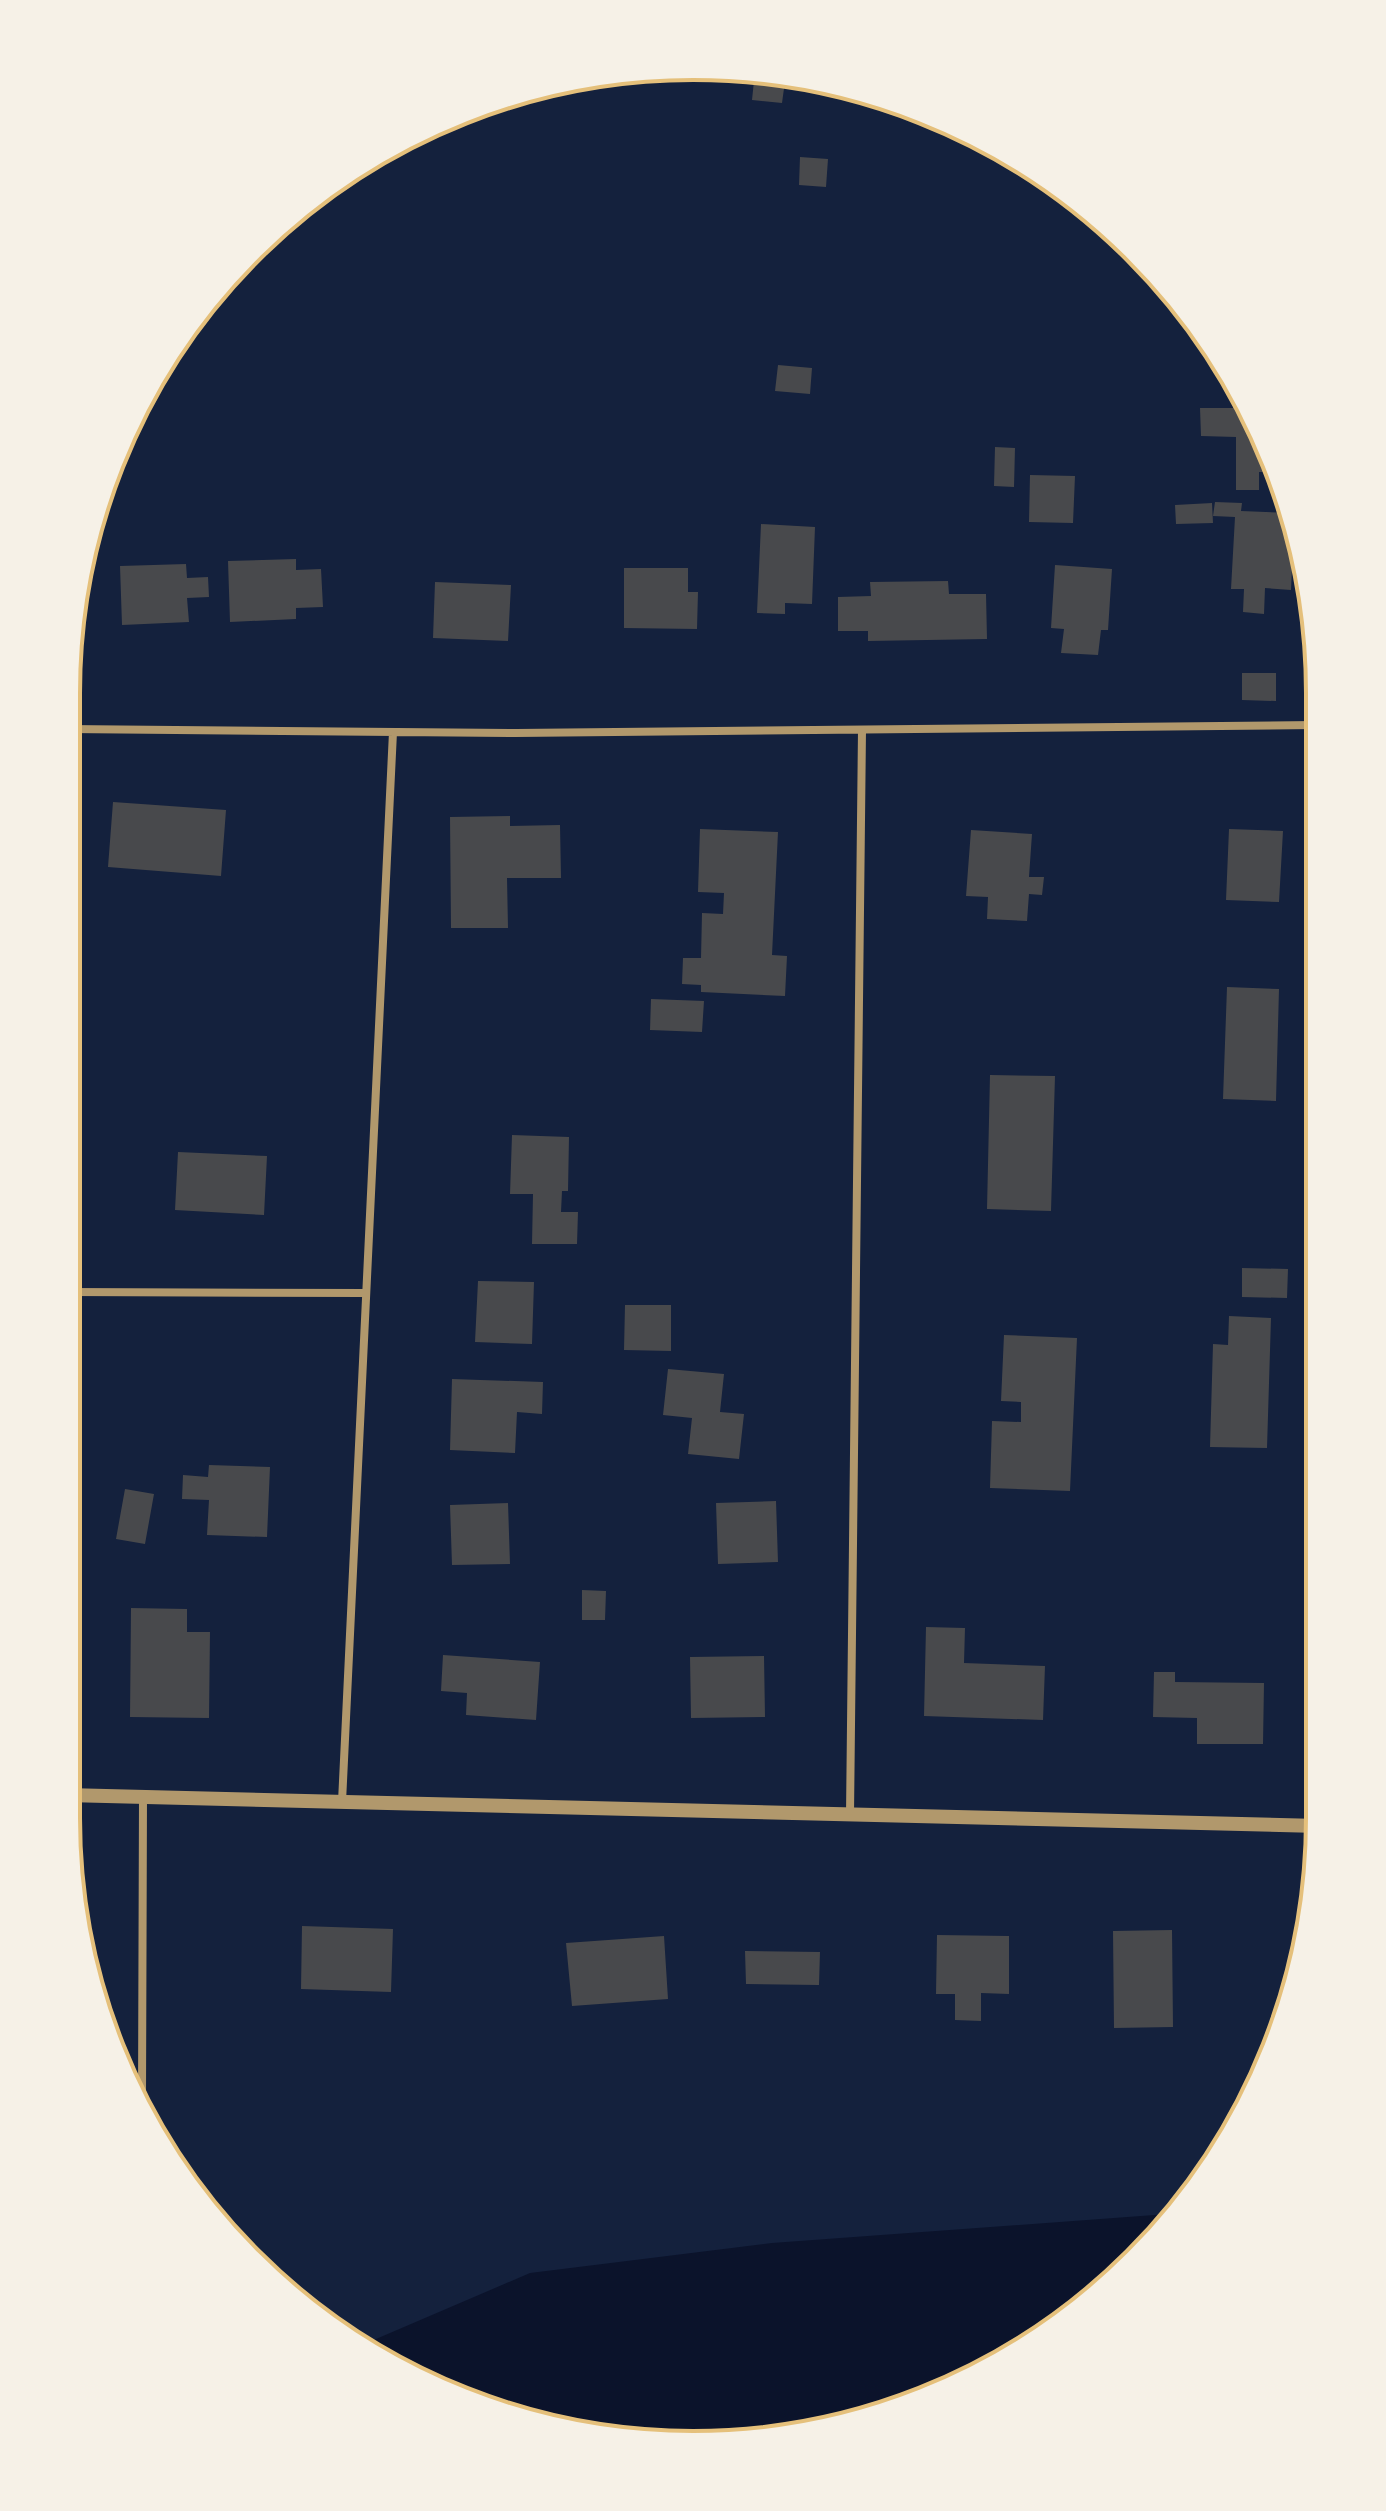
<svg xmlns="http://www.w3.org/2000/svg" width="1386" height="2511" viewBox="0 0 1386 2511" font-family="'PT Sans Narrow',sans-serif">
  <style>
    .water { fill: #0b132b }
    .building { fill: #48494c }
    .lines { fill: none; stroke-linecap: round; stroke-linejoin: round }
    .minor { stroke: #b1986c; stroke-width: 8 }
    .tertiary { stroke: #b1986c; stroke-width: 14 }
    .rim { fill: none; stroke: #e5c07b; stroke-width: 4 }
  </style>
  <rect width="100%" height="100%" fill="#14213d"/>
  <!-- water -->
  <path class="water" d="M1168,2214l-61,75 -174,108 -199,47 -203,-20 -169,-77 14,-8 154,-66 242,-30z"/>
  <!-- building -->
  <path class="building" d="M755,71l31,3 -4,29 -30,-3z
    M800,157l28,2 -2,28 -27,-2z
    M778,365l34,3 -2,26 -35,-3z
    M1233,401h9l35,71h-18v18h-23v-53l-35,-1 -1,-28h33z
    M995,447l20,1 -1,39 -20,-1z
    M1030,475l45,1 -2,47 -44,-1z
    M1215,502l27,1 -1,8 51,2 2,10 -3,67 -26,-2 -1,26 -21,-2 1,-23h-13l4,-72 -22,-1z
    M1212,503l1,20 -37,1 -1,-19z
    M761,524l54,3 -3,77 -27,-1v11l-28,-1z
    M296,559v11l25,-1 2,38 -27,1v11l-66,3 -2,-61z
    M186,564l1,14 21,-1 1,20 -22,1 2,24 -67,3 -2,-59z
    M1055,565l57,4 -4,61h-7l-3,25 -37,-2 3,-24 -13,-1z
    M624,568h64v24h10l-1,37 -73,-1z
    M948,581l1,13h37l1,45 -119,2v-10h-30v-34l33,-1 -1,-14z
    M435,582l76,3 -3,56 -75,-3z
    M1242,673h34v28l-34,-1z
    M113,802l113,8 -5,66 -113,-9z
    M510,816v10l50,-1 1,53h-54l1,50h-57l-1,-111z
    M700,829l78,3 -6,123 15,1 -2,40 -84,-4v-7l-19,-1 1,-26h18l1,-45 21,1 1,-21 -26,-1z
    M1229,829l54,2 -4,71 -53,-2z
    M971,830l61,4 -3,43h15l-2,18 -13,-1 -2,27 -40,-2 1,-22 -22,-1z
    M1227,987l52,2 -3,112 -53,-2z
    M651,999l53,2 -2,31 -52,-2z
    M990,1075l65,1 -4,135 -64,-2z
    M67,1108l5,1 -3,64h-2z
    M512,1135l57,2 -1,54h-6l-1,21h17l-1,32h-45l1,-50h-23z
    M178,1152l89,4 -3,59 -89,-5z
    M1242,1268l46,1 -1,29 -45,-1z
    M478,1281l56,1 -2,62 -57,-2z
    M625,1305h46v46l-47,-1z
    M1229,1316l42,2 -4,130 -57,-1 3,-103 15,1z
    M1004,1335l73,3 -7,153 -80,-3 2,-67 29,1v-20l-20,-1z
    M668,1369l56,5 -4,38 24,2 -5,45 -51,-5 4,-36 -29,-3z
    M452,1379l91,3 -1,32 -25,-2 -2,41 -65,-3z
    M209,1465l61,2 -3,70 -60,-2 2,-35 -27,-1 1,-24 25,2z
    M125,1489l29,5 -9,50 -29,-5z
    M776,1501l2,61 -60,2 -2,-61z
    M508,1503l2,61 -58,1 -2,-60z
    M582,1590l24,1 -1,29h-23z
    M131,1608l56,1v23h23l-1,86 -79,-1z
    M926,1627l39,1 -1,35 81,3 -2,54 -119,-4z
    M443,1655l97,7 -4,58 -70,-5 1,-22 -26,-2z
    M764,1656l1,61 -74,1 -1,-61z
    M1154,1672h21v10l89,1 -1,61h-66v-26l-44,-1z
    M302,1926l91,3 -2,63 -90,-3z
    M1172,1930l1,97 -59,1 -1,-97z
    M937,1935l72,1v58l-28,-1v28l-26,-1v-26h-19z
    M664,1936l4,63 -96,7 -6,-63z
    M745,1951l75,1 -1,33 -73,-1z"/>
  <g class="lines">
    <!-- minor -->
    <path class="minor" d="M67,729l449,4 799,-8
      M67,1292l299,1
      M342,1802l51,-1070
      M850,1815l12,-1085
      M142,2099l1,-302"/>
    <!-- tertiary -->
    <path class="tertiary" d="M66,1795l1253,31"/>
  </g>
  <!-- crop -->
  <path d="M0 0H1386V2511H0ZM693 80H693A613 613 0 0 1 1306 693V1818A613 613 0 0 1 693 2431H693A613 613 0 0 1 80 1818V693A613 613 0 0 1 693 80Z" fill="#f6f1e7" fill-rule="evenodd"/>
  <path class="rim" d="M693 80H693A613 613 0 0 1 1306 693V1818A613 613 0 0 1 693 2431H693A613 613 0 0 1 80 1818V693A613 613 0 0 1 693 80Z"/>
</svg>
